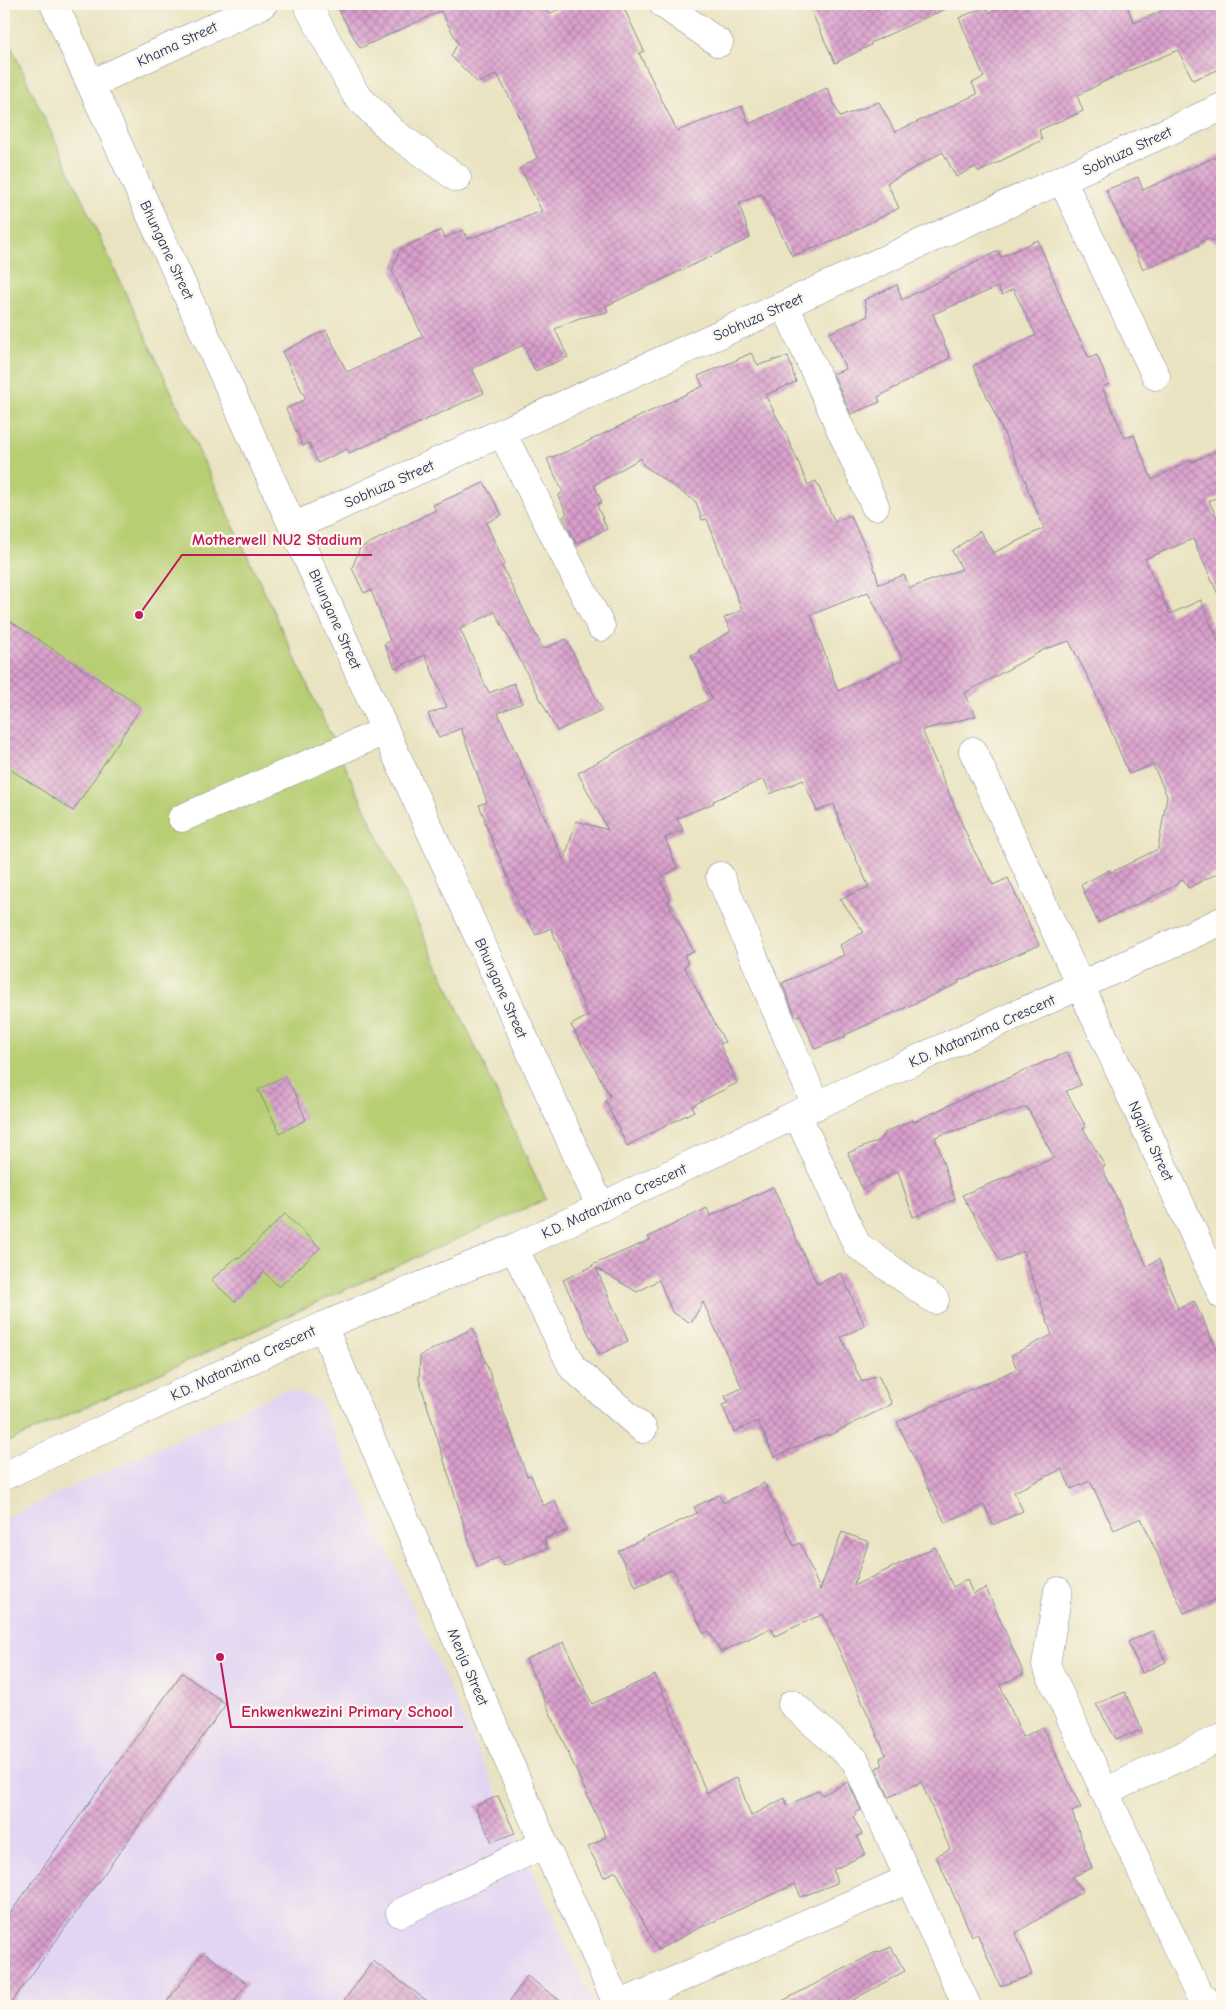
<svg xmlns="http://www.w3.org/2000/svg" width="1226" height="2010" viewBox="0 0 1226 2010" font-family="'Comic Neue',sans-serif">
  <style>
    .built { fill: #e2d4f3 }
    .pitch { fill: #b7ce72; stroke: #697e68 }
    .building { fill: url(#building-cross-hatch); fill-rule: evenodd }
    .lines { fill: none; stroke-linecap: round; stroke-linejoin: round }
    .minor-casing { stroke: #828990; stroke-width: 29 }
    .minor { stroke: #fff; stroke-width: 28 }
    .labels { text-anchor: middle; stroke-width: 5; stroke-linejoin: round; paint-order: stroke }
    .street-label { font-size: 15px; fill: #1b2f5e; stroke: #fbf7ec }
    .leader { fill: none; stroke: #c2185b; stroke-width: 2 }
    .callout-dot { fill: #c2185b; stroke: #fbf7ec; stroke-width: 2 }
    .callout-label { font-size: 16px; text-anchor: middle; font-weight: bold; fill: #c2185b; stroke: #fbf7ec; stroke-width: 5; stroke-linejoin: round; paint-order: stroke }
  </style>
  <defs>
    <pattern id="building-cross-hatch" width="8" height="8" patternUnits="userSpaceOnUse" patternTransform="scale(1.25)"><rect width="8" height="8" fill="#da9fcc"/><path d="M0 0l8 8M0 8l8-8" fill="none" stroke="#b082a9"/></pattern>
  </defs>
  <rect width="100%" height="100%" fill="#fbf7ec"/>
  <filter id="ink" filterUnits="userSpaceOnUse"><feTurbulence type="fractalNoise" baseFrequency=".02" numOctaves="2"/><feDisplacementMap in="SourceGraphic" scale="10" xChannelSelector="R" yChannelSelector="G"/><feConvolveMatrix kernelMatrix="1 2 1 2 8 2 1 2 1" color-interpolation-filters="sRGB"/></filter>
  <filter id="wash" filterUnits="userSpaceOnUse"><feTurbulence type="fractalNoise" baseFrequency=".0096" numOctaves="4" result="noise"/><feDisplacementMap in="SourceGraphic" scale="20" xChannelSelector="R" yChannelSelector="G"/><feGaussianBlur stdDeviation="1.12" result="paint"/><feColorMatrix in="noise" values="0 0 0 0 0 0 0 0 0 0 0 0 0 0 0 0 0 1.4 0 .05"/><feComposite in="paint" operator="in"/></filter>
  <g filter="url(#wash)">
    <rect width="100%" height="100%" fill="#eae3c1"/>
    <!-- built -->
    <path class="built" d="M287,1389l32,11 275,606h-590v-488z"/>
    <!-- pitch -->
    <path class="pitch" d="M4,31l542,1168 -542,245z"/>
    <g id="blocks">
      <!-- building -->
      <path class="building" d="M355,4h189l4,10 24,-10h50l22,47 -5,2 38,78 65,-25 7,18 78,-36 13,29 39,-15 16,30 82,-38 -5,-11 12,-6 -25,-59 27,-12 3,7 20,-9h117l8,19 44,-19h44v64l-29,12 -15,-30 -69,29 -32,17 6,15 -44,19 3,10 -63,32 -4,-5 -19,10 -13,-25 -56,31 12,25 -65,33 -42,15 -30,-62 -23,9 11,35 -144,68 2,6 -29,6 -24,11 13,28 -33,14 -12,-26 -51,24 12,24 -89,41v-1l-46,20 -2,-4 -29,14 -9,-20 -6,3 -17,-37 20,-10 -24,-47 44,-22 21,42 76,-35 -31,-66 8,-22 41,-19 4,8 18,-8 5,9 74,-28 -22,-43 17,-10 -14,-35 -26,-49 -19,9 -27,-27 7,-13 -17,-32 -81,37 -21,-37z
        M808,4h148l-86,39 1,2 -36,18z
        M1222,154v91l-15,-7 -10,8 -54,23 -37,-79 32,-13 5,13z
        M1038,240l32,79 19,39 8,-3 12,29 -7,3 23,51 9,-3 18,45 39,-20 1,2 30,-14v47l-13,6 13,27v75l-29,-64 -48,20 25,55 31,-14 21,51v220l-34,17 -5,-9 -12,9 -73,35 -17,-38 28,-15 1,3 48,-24 9,-53 -14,-31 -24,9 -37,-89 -23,-44 -24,8 -80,44 11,23 -54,14 50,117 21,38 15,-7 31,67 -81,36 1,2 -114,52v2l-30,12 -15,-35 -4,3 -14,-34 62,-28 -4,-10 24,-13 -24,-33 29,-12 -21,-46 -2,1 -12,-38 -17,7 -14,-31 -33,14 -6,-15 -51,22 1,2 -37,15 6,12 -18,8 12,30 -17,10 10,22 -3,1 27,51 -10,3 4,9 -4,2 41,76 -5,2 17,39 -45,23 2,5 -67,35 -22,-46 5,-4 -39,-71 17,-9 -37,-88 -15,7 -16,-28 -36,-87 1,-1 -6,-14 8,-3 -26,-74 -22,10 -11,-24 19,-7 -22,-52 -30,13 -11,-24 6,-3 -19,-51 -7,3 -12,-25 8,-20 76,-38 -3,-5 51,-22 18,32 -16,8 19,41 -3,2 41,83 23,-10 36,71 -45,21 -62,-119 -35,17 29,64 25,-10 8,20 -24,10 66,148 12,-40 32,9 -30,-57 134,-75 -21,-43 8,-3 -1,-2 33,-19 -7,-13 18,-8 -35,-91 -5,1 -6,-18 -53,-37 -2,-7 -47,27 8,17 -5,3 10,24 -31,14 -13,-26 4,-3 -9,-18 5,-4 -16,-33 21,-8 135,-65 -5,-10 34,-14 19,-9 7,12 30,-9 8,26 -31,13 21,39 22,51 8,-4 19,41 15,-7 22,46 7,23 25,-9 6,13 52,-19 -10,-18 28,-20 13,22 51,-25 -18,-43 1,-1 -54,-118 63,-31 -23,-46 -11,6 -4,-8 -65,27 17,44 -72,39 2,5 -29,12 -18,-40 13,-5 -17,-36 39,-17 -4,-16 33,-15 5,15 96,-49 3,6zM868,592l35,68 -65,31 -27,-76z
        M4,617l137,90 -68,104 -69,-46z
        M1068,1052l13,33 -15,6 20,36 -3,1 22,38 -3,2 20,41h-1l26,57 12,-7 19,50 16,-8 28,60v236l-38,16 -43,-95 -27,12 -24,-49 -19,8 -9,-20 -48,23 9,19 -30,14 -9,-20 -39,18 -48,-101 120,-53 -6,-14 41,-20 -29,-84 -22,11 -39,-67 92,-37 -27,-51 -92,30 20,62 -42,18 -15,-46 -36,18 -14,-36 33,-13 -1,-2 5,-3 -1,-2 29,-13 1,2 75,-36z
        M284,1076l11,17 11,27 -26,13 -22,-43z
        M773,1187l44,97 24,-11 24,53 -24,11 21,45 16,-7 14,29 -64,32 -1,-2 -53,23 -16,-36 -24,11 -12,-27 6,-2 -3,-7 17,-8 -39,-86 -12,21 -19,-11 -13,-32 -22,12 -41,-24 32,73 -29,14 -36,-75 30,-14 -1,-1 58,-25 -2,-3 59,-29 3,8z
        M285,1214l35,34 -41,39 -15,-15 -29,30 -24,-22 26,-23 2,2z
        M473,1328l54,148 4,-1 12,31 12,-6 12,31 -23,7 3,10 -43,18 -5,-9 -22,10 -58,-188 1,-23z
        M764,1483l30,63 6,-3 20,47 22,-58 27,10 -16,44 82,-39 18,40 14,-7 6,14 13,-6 38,86 -24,11 23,52 20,-10 38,81 -9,4 20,56 -20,9 11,14 -67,42 16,42 -32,11 -23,-53 -5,3 -36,-80 14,-7 -29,-67 -32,15 -13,-29 7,-3 -3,-7 6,-3 -63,-141 -48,22 -4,-8 -50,24 -12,-21 -5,3 -31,-65 -37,18 -18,-36 79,-38 -3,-6 25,-12 4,8z
        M1152,1631l14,31 -24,11 -14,-31z
        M564,1642l28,62 63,-29 52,118 30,-16 14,39 34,-18 2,8 32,-16 3,5 26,-13 13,28 -6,3 1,2 -3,2 9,17 -5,2 9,18 -33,16 4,13 -36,14 -6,-13 -100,46 -37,20 -42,-79 -12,6 -16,-30 18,-10 -80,-178z
        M182,1673l44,31 -217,302h-5v-84z
        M1125,1692l17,38 -26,9 -20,-35z
        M498,1796l17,37 -23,9 -17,-36z
        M891,1947l14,24 -63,35h-69l105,-55 1,1z
        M203,1952l44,31 -16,23h-67z
        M373,1961l61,45h-94z
        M527,1976l40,30h-61z"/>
    </g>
  </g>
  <g filter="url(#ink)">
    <use href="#blocks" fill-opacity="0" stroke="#828990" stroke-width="1"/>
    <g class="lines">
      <defs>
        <path id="minor" d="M54,4l239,523 308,681
          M307,4l49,91 38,38 63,45
          M663,4l56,39
          M91,84l172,-80
          M1062,180l94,196
          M785,305l90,201
          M502,433l99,194
          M293,527l929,-420
          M973,751l249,544
          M182,818l203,-87
          M720,876l96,230
          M797,1114l60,131 78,55
          M514,1248l59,120 70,61
          M323,1326l221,518 49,105 25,57
          M4,1476l319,-150 191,-78 283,-134 425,-193
          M1058,1591l-12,74 153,330 14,11
          M792,1704l63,56 112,246
          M1105,1792l117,-55
          M400,1913l144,-69
          M618,2005l291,-126"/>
      </defs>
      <!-- minor casing -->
      <use href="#minor" class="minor-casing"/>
      <!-- minor -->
      <use href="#minor" class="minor"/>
    </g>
  </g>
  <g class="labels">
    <!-- street labels -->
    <g class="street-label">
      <text transform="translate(177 44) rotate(-25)" y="5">Khama Street</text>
      <text transform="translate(1127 151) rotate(-25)" y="5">Sobhuza Street</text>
      <text transform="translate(167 250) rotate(65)" y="5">Bhungane Street</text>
      <text transform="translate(758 317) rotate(-24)" y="5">Sobhuza Street</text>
      <text transform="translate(389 484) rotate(-24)" y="5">Sobhuza Street</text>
      <text transform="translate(335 619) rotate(66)" y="5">Bhungane Street</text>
      <text transform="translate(501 988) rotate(66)" y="5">Bhungane Street</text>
      <text transform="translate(982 1031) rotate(-24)" y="5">K.D. Matanzima Crescent</text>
      <text transform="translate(1151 1141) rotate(65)" y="5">Ngqika Street</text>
      <text transform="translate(614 1201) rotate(-25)" y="5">K.D. Matanzima Crescent</text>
      <text transform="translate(243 1363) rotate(-25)" y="5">K.D. Matanzima Crescent</text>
      <text transform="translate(468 1667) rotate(67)" y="5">Menja Street</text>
    </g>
  </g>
  <!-- callouts -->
  <path class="leader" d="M139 615L182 555H372M220 1657L231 1727H463"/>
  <g class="callout-dot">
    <circle cx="139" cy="615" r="5"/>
    <circle cx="220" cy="1657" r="5"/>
  </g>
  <g class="callout-label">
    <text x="277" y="545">Motherwell NU2 Stadium</text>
    <text x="347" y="1717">Enkwenkwezini Primary School</text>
  </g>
  <!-- margin -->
  <rect width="1226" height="2010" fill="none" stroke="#fbf7ec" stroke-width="20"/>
</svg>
